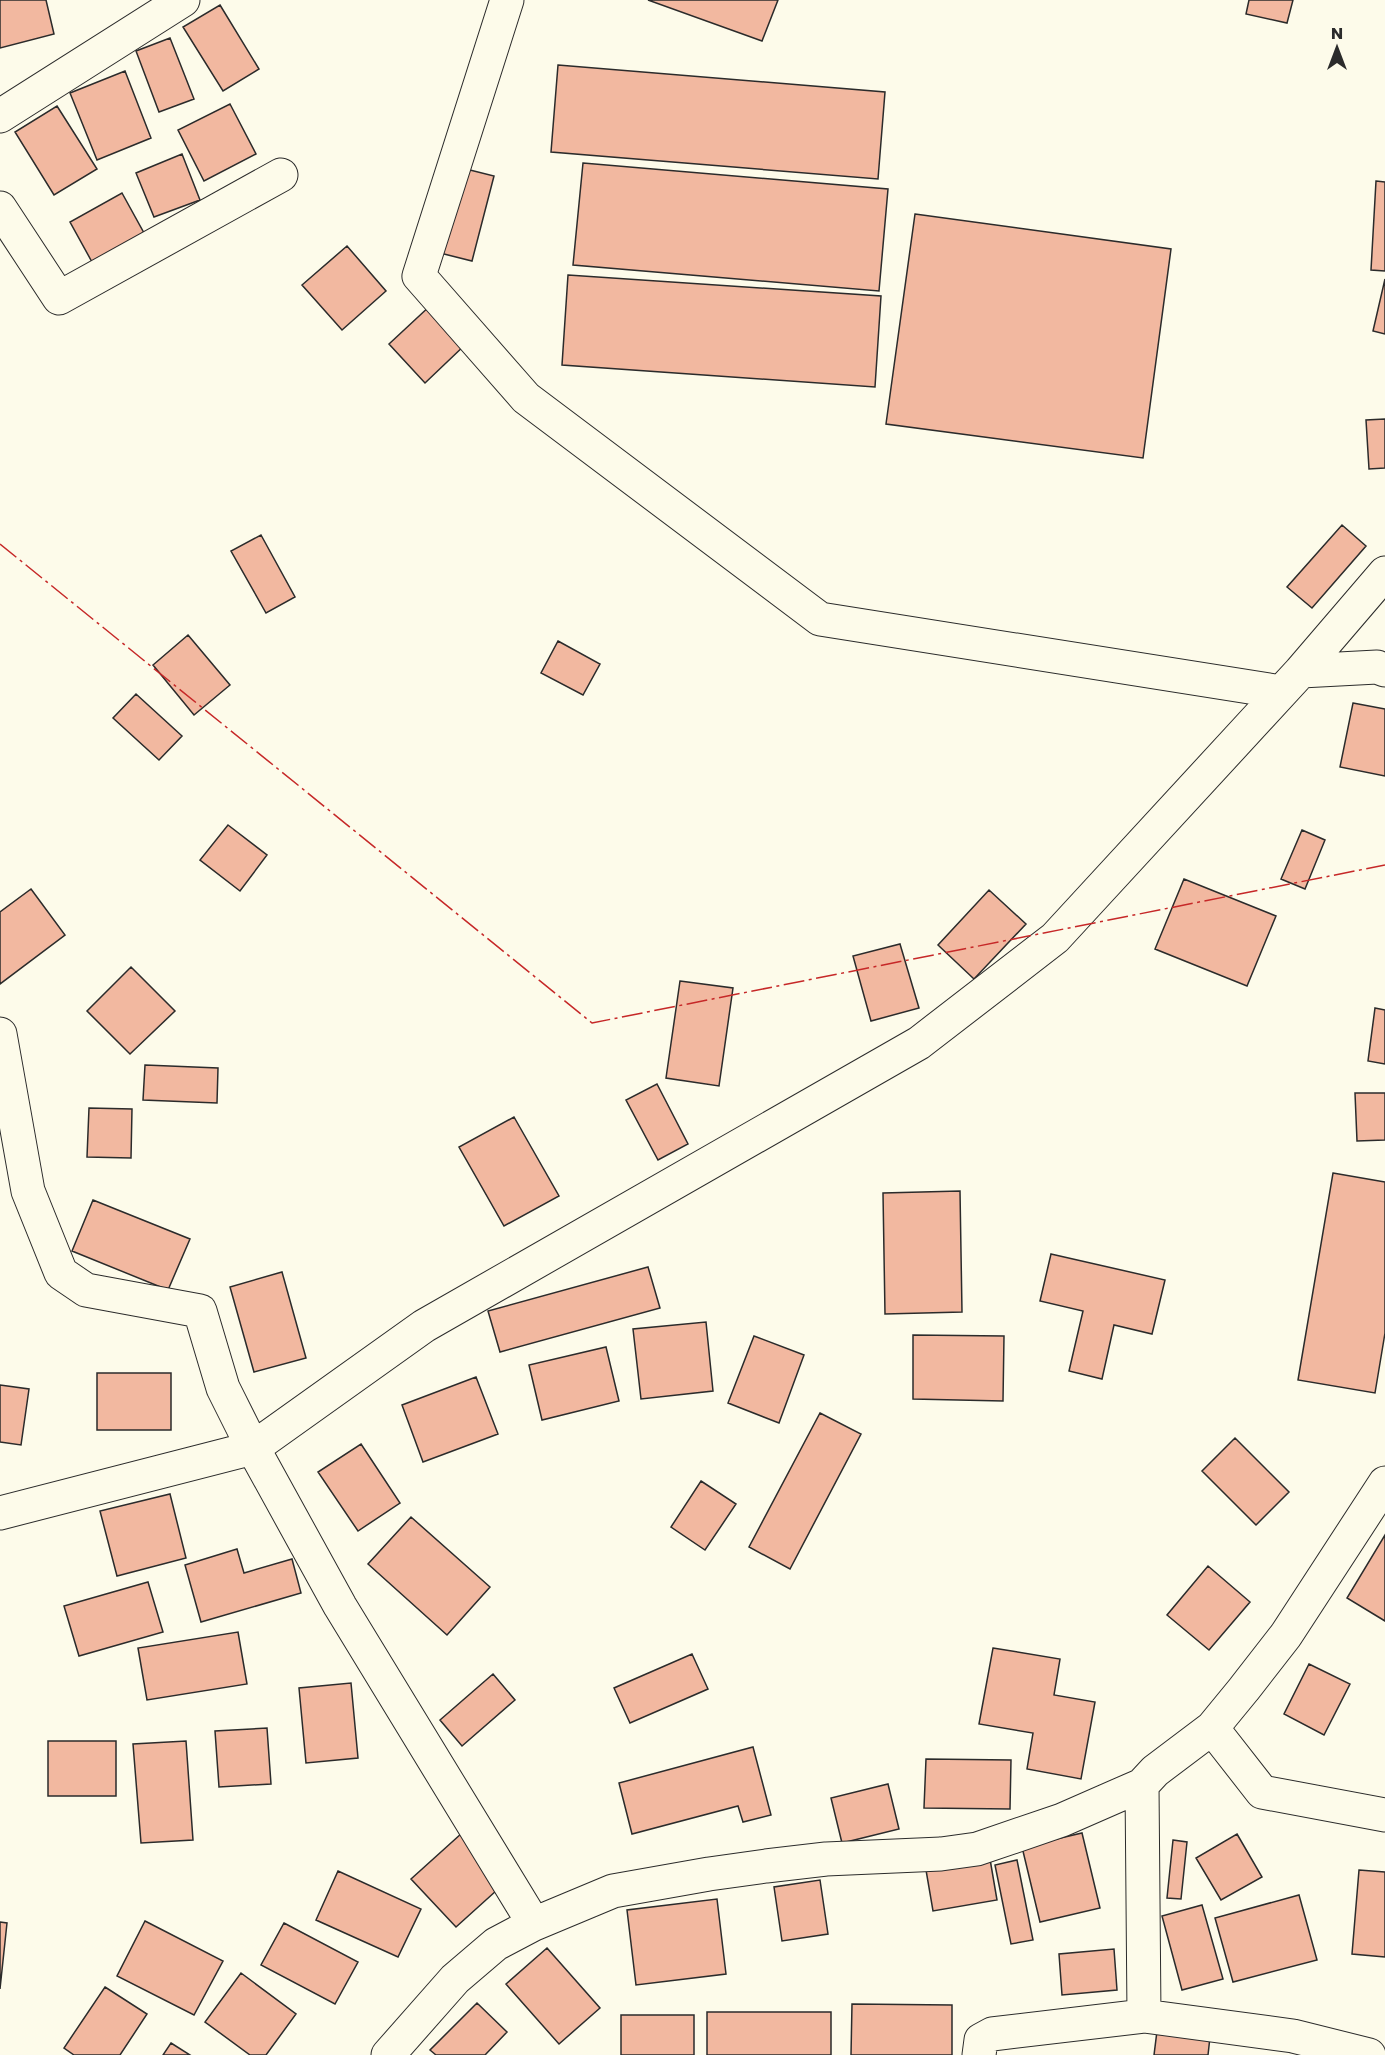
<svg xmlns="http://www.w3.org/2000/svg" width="1385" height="2055" viewBox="0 0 1385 2055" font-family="Poppins,sans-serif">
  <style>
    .building { fill: #f2b8a0; stroke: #2b2b2b; stroke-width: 1.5 }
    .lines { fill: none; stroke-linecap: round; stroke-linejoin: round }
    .minor-casing { stroke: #2b2b2b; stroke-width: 35 }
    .minor { stroke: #fdfbea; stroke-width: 33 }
    .power { stroke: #c62828; stroke-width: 1.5; stroke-dasharray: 21 4.5 3 4.5; stroke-linecap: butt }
  </style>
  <rect width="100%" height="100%" fill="#fdfbea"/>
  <!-- building -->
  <path class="building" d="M0,0h46l8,34 -54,14z
    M648,0h130l-16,41z
    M1249,0h44l-6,23 -41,-9z
    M220,5l39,64 -36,22 -40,-64z
    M170,38l24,61 -35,13 -23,-61z
    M558,65l327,27 -7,87 -327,-27z
    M125,71l26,67 -54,22 -27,-67z
    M230,104l26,50 -52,27 -26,-51z
    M57,106l40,63 -43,26 -39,-63z
    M182,154l18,46 -46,17 -18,-44z
    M583,163l305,26 -9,102 -306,-26z
    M458,167l36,9 -22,85 -36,-9z
    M1376,181l9,1v89l-14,-1z
    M122,193l22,40 -52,29 -22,-40z
    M915,214l256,35 -28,209 -257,-34z
    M347,246l39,45 -44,39 -40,-45z
    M568,275l313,21 -6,91 -313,-22z
    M1385,279v55l-12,-3z
    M432,304l36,38 -43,41 -36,-39z
    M1385,419v49l-16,1 -3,-49z
    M1342,525l24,21 -54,62 -25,-21z
    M261,535l34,62 -29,16 -35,-62z
    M188,635l42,50 -36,30 -41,-50z
    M558,641l42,23 -17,31 -42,-22z
    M136,694l46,42 -23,24 -46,-42z
    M1353,703l32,6v67l-45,-9z
    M228,825l39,30 -27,36 -40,-31z
    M1302,830l23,10 -20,49 -24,-10z
    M1184,879l92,37 -29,70 -92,-37z
    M31,889l34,46 -65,49v-72z
    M989,890l37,34 -52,55 -36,-34z
    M900,944l19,64 -48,13 -18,-65z
    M131,967l44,44 -45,43 -43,-43z
    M680,981l53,7 -14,98 -53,-8z
    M1375,1008l10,2v54l-17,-3z
    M145,1065l73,3 -1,35 -74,-3z
    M657,1084l31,60 -30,16 -32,-60z
    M1355,1093h30v47l-28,1z
    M89,1108l43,1 -1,49 -44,-1z
    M514,1117l45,79 -55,30 -45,-79z
    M1333,1173l52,9v151l-10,60 -77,-13z
    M960,1191l2,121 -77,2 -2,-121z
    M93,1200l97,39 -22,51 -96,-39z
    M1051,1254l114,26 -13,54 -38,-9 -12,54 -33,-8 14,-60 -43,-10z
    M648,1267l12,41 -160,44 -12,-41z
    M282,1272l24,86 -52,14 -24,-85z
    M706,1322l7,69 -72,8 -8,-70z
    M913,1335l91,1 -1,65 -90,-2z
    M754,1336l50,19 -25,68 -51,-20z
    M606,1347l13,54 -77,19 -13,-55z
    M97,1373h74v57h-74z
    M476,1377l22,57 -75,28 -21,-57z
    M0,1385l29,4 -8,56 -21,-3z
    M820,1413l41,21 -71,135 -41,-22z
    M1235,1438l54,54 -33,33 -54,-54z
    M361,1444l39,59 -42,28 -40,-59z
    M701,1481l35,23 -31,46 -34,-23z
    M170,1494l16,64 -69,18 -17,-65z
    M411,1517l79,70 -43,48 -79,-71z
    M1385,1535v86l-38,-23z
    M237,1549l7,24 48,-14 9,34 -100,29 -16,-57z
    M1208,1566l42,36 -41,48 -42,-35z
    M148,1582l15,50 -84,24 -15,-50z
    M238,1632l9,52 -100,16 -9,-52z
    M993,1648l67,11 -6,36 41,7 -14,77 -54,-10 6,-36 -54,-9z
    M692,1654l16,35 -78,34 -16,-35z
    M1309,1664l41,20 -26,51 -40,-21z
    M493,1674l22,26 -53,46 -22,-26z
    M351,1683l7,75 -52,5 -7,-75z
    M267,1728l4,56 -52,3 -4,-56z
    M48,1741h68v55h-68z
    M186,1741l7,99 -52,3 -8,-99z
    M753,1747l18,68 -28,7 -5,-16 -106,28 -13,-51z
    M926,1759l85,1 -1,49 -86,-1z
    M888,1784l11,45 -57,14 -11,-45z
    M462,1833l45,48 -51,46 -45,-48z
    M1082,1833l18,75 -60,14 -18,-75z
    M1237,1834l25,43 -41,23 -25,-42z
    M1173,1840l14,2 -6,57 -14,-1z
    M990,1859l7,41 -64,11 -7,-41z
    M1017,1860l16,80 -22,4 -16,-79z
    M1359,1870l26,2v85l-33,-3z
    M338,1871l83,38 -23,48 -82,-37z
    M820,1880l8,54 -46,7 -8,-54z
    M1299,1895l18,65 -84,22 -18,-64z
    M717,1899l9,75 -90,11 -9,-75z
    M1202,1905l21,74 -41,11 -20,-74z
    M145,1921l78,40 -29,54 -77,-39z
    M0,1922l7,1 -7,66z
    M284,1923l74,39 -23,42 -74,-39z
    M547,1948l53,60 -41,36 -53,-60z
    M1114,1949l3,41 -55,5 -3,-41z
    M241,1973l55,41 -30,41h-16l-45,-33z
    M105,1987l42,27 -27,41h-46l-10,-7z
    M477,2003l30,29 -22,23h-49l-6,-5z
    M852,2004l100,1v50h-101z
    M707,2012h124v43h-124z
    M621,2015h73v40h-73z
    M1157,2031l53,6 -2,18h-54z
    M171,2043l19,12h-27z"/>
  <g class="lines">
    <defs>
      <path id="minor" d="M507,0l-88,276 107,122 294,221 461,73
        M0,116l183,-116
        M0,208l59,90 222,-123
        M1301,671l84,-98
        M0,1034l28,157 33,82 25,17 114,21 23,77 30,60 87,158 194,318
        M0,1513l253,-65 171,-122 495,-283 136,-105 246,-267 76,-4 8,3
        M1212,1728l50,64 123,23
        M1144,2016l149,20 76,19
        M388,2055l67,-76 41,-35 38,-20 79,-33 96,-17 57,-8 60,-7 115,-5 36,-5 85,-29 80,-35 13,-14 57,-43 32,-39 42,-54 99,-152
        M979,2055l2,-15 11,-6 152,-18 -2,-231"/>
    </defs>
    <!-- minor casing -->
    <use href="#minor" class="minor-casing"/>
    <!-- minor -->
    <use href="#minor" class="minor"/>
    <!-- power -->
    <path class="power" d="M0,544l592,479 793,-158"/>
  </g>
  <!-- north arrow -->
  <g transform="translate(1337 48)" stroke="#fdfbea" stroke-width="4.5" paint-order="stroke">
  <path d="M0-4.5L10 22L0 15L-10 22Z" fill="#2b2b2b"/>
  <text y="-9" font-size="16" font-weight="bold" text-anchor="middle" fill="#2b2b2b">N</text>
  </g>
</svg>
